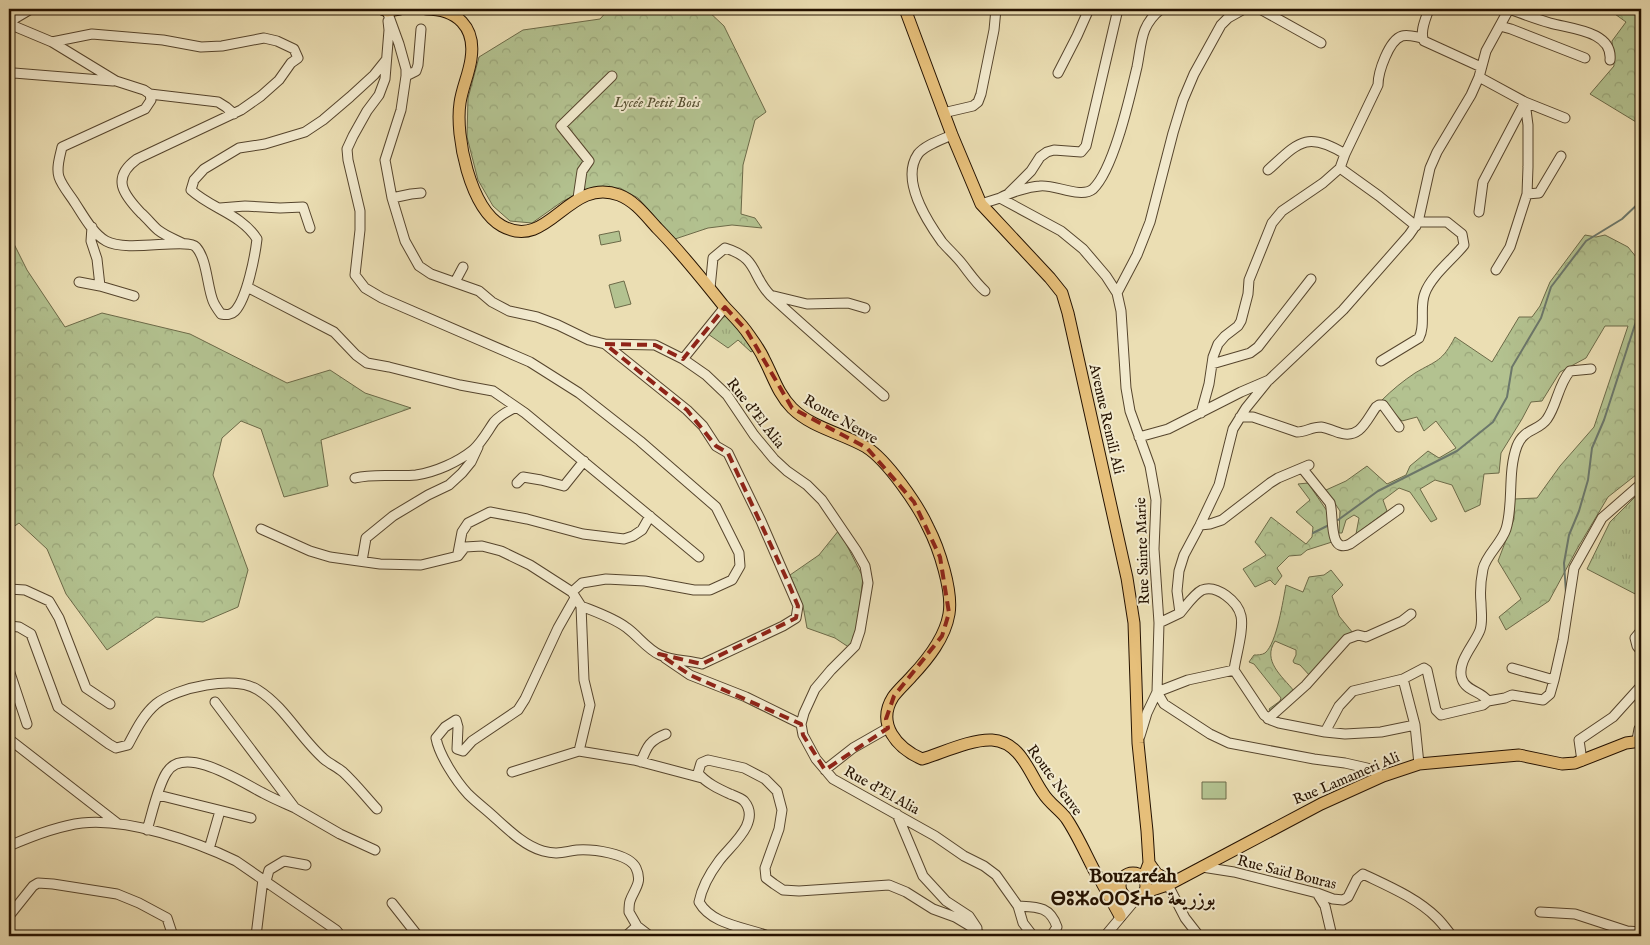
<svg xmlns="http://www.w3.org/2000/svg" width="1650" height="945" viewBox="0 0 1650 945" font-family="'IM FELL English',Amiri,'Noto Sans Tifinagh',serif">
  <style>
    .grass { fill: url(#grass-tufts); stroke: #6c6a48 }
    .forest { fill: url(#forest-crowns); stroke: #6c6a48 }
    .pitch { fill: #b3c290; stroke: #6c6a48 }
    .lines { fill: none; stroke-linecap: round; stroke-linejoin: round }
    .stream { stroke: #6b776b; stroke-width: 2 }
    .minor-casing { stroke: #56452d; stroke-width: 11 }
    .major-casing { stroke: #251200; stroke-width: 13 }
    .minor { stroke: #f2eace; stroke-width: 9 }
    .major { stroke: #e6bf7a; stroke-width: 11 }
    .marked { fill: none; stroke: #8f2418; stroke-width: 4; stroke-dasharray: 10 6; stroke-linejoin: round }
    .labels { text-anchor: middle; stroke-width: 4; stroke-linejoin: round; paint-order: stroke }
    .park-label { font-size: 15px; font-style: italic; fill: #575032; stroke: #f2eace }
    .street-label { font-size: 15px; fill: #251200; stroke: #f2eace }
    .district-label { font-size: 20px; font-weight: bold; fill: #251200; stroke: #f2eace }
  </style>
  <defs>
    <pattern id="grass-tufts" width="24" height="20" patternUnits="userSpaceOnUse" patternTransform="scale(1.25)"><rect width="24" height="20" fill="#b3c290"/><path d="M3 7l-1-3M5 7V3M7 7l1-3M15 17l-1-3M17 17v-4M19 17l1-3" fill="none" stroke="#9aa67a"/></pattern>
    <pattern id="forest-crowns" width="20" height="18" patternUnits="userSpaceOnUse" patternTransform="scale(1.25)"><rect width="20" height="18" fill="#b3c290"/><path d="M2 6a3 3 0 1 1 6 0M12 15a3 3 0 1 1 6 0" fill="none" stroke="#9aa67a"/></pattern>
  </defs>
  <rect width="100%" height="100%" fill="#ebdeb3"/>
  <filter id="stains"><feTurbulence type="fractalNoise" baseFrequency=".004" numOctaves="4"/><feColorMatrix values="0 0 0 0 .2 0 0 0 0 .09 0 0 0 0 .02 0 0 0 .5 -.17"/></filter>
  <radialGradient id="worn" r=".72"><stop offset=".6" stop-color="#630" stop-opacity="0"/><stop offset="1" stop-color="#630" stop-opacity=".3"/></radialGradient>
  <!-- grass -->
  <path class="grass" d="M726,316l18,17 12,16 -5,3 -13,-12 -10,8 -20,-14 12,-15z
    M1641,491v106l-54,-28 23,-47z"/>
  <!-- forest -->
  <path class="forest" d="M609,9h97l18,17 42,86 -11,8 -12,45 -2,49 14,4 7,10 -30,-3 -24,3 -33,11 -37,-41 -18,-10h-29l-28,13 -31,22 -22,-2 -17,-15 -15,-26 -11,-43 1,-39 11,-41 44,-27 77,-11z
    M1608,9h33v116l-51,-31 24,-28 -2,-25 14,-19z
    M9,234l18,36 38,57 37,-14 88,21 97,49 43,-13 35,23 46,15 -90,32 7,46 -44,11 -23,-68 -20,-8 -19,17 -9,37 35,95 -10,37 -35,15 -47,-5 -49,33 -41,-56 -19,-45 -28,-26 -10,7z
    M1585,235l11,2 9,-2 23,12 13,16v208l-33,26 -31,52 -28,52 -43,29 -7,-13 22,-18 -23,-38 16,-42v-20l23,-1 23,-32 34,-39 34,-101h-23l-19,32 -26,14 -18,29 -11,1 -9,17 -21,34 -2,20 -15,1 -4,31 -15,7 -13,-27 -17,-5 -15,9 17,30 -6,3 -21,-30 -11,-4 -16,12 4,11 -31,23 3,-16 -5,-3 -8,5 -4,13h-3l1,-22 -14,-21 20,-9 21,-15 20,18 19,-9 4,-9 18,-15 11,7 17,-10 -20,-27 -12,10 -7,-14 -15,4 -20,-21c10,-10 21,-19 33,-27 22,-13 27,-11 40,-36l37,25 27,-45h13l8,-11 10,-24z
    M1308,483l19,28 5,31 -25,8 -6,5 -12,1 -12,12 5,8 -7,9 -5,-5 -15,7 -12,-18 23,-14 -11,-13 16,-25 35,27 6,-7 1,-10 -17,-15 14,-12 -12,-16z
    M839,530l24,47 -6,53 -7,18 -15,-10 -28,-10 -4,-22 -13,-31 29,-20z
    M1331,570l12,15 -11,11 7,20 14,17 -42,44 -11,-12 -6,-2 -1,-2 3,-6v-5l-21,-9c-13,20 7,35 19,50l-23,21 -2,-3 11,-8 1,-3 -27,-34 -5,-2 5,-7c3,0 8,0 11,-2 12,-10 18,-53 21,-68l17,7 6,-15 15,-2z"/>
  <!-- pitch -->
  <path class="pitch" d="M619,231l2,10 -20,4 -2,-10z
    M624,281l7,23 -16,4 -6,-23z
    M1202,782h24v17h-24z"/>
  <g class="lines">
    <!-- stream -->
    <path class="stream" d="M1338,520l40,-29 79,-40 36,-29 14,-25 5,-30 29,-49 10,-31 35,-46 36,-22 19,-18
      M1313,533l14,-7
      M1566,593l-2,-30 5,-28 10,-24 9,-31 4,-32 12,-28 37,-114"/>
    <defs>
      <path id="minor" d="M1260,9l61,34
        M1429,9c-3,9 -10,23 -5,32l57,26
        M1509,9c14,5 27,10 41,14 21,6 63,8 60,37
        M387,11l12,33 7,25v7l-5,34 -16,50 7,38 13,43 14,25 12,8 48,17 13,11 17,9 28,6 21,8 31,15 16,4 50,1 28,14 23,16 21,20 27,40 20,24 13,12 20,14 15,15 34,50 9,16 3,17 -8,48 -5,15 -24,24 -16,19 -11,24 -3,11 2,11 13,24 17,20 102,57 29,20 20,10 12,9 22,31 5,17 10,13
        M388,21l1,9 -4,49 -6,16 -12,16 -14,25 -6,13 1,11 12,51v19l-5,45 10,13 17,10 148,64 49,31 61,48 76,66 23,46 1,13 -8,14 -22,10h-16l-49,-9 -39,-2 -24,4 -10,9
        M9,22l22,-13
        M9,24l43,18 64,39 28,9 6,4 1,6 -6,9 -83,38c-2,9 -6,21 -3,30 3,9 11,18 16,26 8,12 18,31 31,38 21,12 81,-4 90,6 11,12 11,39 17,54 2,5 5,9 8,13 6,1 10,1 14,-3 12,-13 20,-55 22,-72 -16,-25 -45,-30 -66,-49l3,-10 10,-11 35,-21 26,-4 40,-12 18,-12 27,-23 24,-22 12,-15
        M1500,26l11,3 74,29
        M52,42l40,-8 71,6 38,7 21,-1 42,-8 13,3 17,8 4,9 -7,5 -12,17 -18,16 -20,14 -104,49c-26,19 -14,35 4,54 6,5 11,12 17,17 6,5 16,9 24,13
        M1058,73l19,-37 12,-27
        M9,74l5,-1 99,8
        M406,76l10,-5 2,-6 3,-36
        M1479,77l46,25 40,16
        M150,94l68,8 8,5 8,7
        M943,113l30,-7 5,-4 3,-8 13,-64 2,-21
        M952,135c-11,5 -27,10 -34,19 -18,26 9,67 24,88 7,8 15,15 21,23 7,9 13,18 22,26
        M1340,168l39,28 37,30
        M1268,170c30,-27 38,-40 77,-16
        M1009,193l22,-22 9,-14 7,-5 7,-2 27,2 5,-6 32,-137
        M1527,194l12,-1 22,-37
        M392,198l19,-4 10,-1
        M578,198l4,-27 7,-10 -28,-35 51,-50
        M1000,198c11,-6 28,-11 40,-12 14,-2 41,13 53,3 21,-20 37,-93 44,-122 5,-25 3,-41 24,-58
        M981,204l19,-6 61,33 22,18 23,27 11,17 4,18 5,77 4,23 20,55 6,34 -2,49 5,74 -2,69 -10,21 -7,23
        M220,208l25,-2 35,2 23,-1 7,21
        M1479,212l4,-30 42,-80 3,23v42l-1,27 -17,53 -14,23
        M92,227l-1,14 6,18 3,27 34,10
        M79,282l21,4
        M455,282l8,-15
        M247,287l87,45 22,23 11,8 22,4 71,18 33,6 32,22 174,144
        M710,288l3,-30 12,-10c34,10 26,28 46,48 37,34 75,67 113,100
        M1117,293l20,-38 13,-33 23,-89 10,-33 11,-26 27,-49 7,-7 16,-9
        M774,296l33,8 41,-1 17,5
        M683,359l42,-52
        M1381,361l38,-23c7,-13 0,-31 6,-45 6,-17 28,-34 39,-48l-2,-11 -15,-12h-29
        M1212,364l38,-11 8,-6 53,-68
        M1201,413l8,-29 4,-27 5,-13 7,-8 13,-10 3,-5 7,-27 1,-14 23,-57 10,-12 41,-28 17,-15 5,-14 33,-69c0,-13 11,-45 24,-49 6,-2 14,1 20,2
        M1240,417h13l44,15c8,0 15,-5 24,-5 6,1 13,4 19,6 20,6 26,-12 36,-26l3,-2h4l16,22
        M1139,437l29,-8 73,-37 28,-12 74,-70 66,-75 9,-13 12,-54 7,-16 34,-57 8,-18 7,-26 23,-42
        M1302,468l28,35c4,11 -2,52 20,41l49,-35
        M355,478c20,-5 41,-1 61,-3 20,-3 42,-13 57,-25 9,-8 14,-18 21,-28 6,-7 14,-11 22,-15
        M517,483l6,-6 18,3 23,6 20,-25
        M1200,525l10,-1 12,-4 48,-37 8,-5 31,-13
        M261,529l49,22 20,6 50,7 41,1 37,-9 7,-9 17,-1 19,5 29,14 42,27 9,14 3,74 6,25 -11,46 55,9 68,18
        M458,553l4,-21 6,-9 22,-11 37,7 56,15 41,5 9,-3 9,-6 8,-14
        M362,561l4,-23 27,-22 35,-21 21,-10 13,-12 9,-11 7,-15
        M9,589l16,1 24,11 10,17 27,70 24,16
        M575,598l-17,30 -33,71 -7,11 -46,31 -9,10 -6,-2 1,-22 -2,-7 -11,7 -9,11c3,17 20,43 32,56 5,5 11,10 17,15 17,14 36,36 58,42 14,4 20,1 34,-1 15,-1 52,3 59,18 7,15 -2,21 -6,33 -1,3 -1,7 -1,11l8,14 13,10
        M581,606c15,6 33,12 46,22 11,8 20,21 33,27 13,6 28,5 42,9l81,-38 13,-8 2,-12 -37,-85 -33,-68 -12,-7 -13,-20 -16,-16 -82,-66
        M1180,613c6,-7 14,-19 22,-23 15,-6 36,12 39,26 3,14 -5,39 -7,54l30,45 7,5 8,3 46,9 20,2 36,-2 34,-7
        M1159,623l21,-10 -3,-22 2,-20 5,-16 16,-30 19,-40 14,-56 13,-21 21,-26
        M9,626l10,1 12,7 27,73 51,37 7,4 12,-3c8,-15 15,-30 28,-41 21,-17 79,-29 102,-14 27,17 42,48 66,69 6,5 13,8 19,13 12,11 23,25 34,37
        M1640,632l-5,6 2,8 4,5
        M665,658l25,17 56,22 55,27
        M1512,668l42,12
        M9,670l18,54
        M1234,670l-46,10 -31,12 7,12 46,30 19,9 85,16 31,4 22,5 16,8
        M1403,679l21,-11 3,2 9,40 5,5 42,-10 5,-4c-7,-10 -22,-10 -26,-22 -6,-17 13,-35 18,-49 3,-9 1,-18 1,-27 -1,-10 0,-24 2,-34 3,-14 18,-25 23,-40 8,-26 1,-56 11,-83 7,-18 22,-15 30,-27 10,-14 11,-34 23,-48l21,-2
        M1488,701l17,-3 7,-3 31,5 7,-6 4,-14 9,-40 11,-72 28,-50 39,-34
        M1268,719l38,-34 41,-46 11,-4 8,2 36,-16 9,-7
        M1325,732l14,-26 14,-15 50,-12 12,46 4,39
        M9,739l108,84
        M1637,740l2,-11 2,-2
        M1582,761l-3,-21 34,-23 28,-31
        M641,762c6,-16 9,-22 25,-28
        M825,770l28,-22 35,-20
        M512,772l67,-21
        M158,795l93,23
        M295,808l45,26 35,16
        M897,814l26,62 23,25 23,15 8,12
        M147,830c5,-16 11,-45 20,-58 18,-28 76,11 96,21 11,6 21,10 32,15l-80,-106
        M9,846c23,-10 48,-20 73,-23 46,-5 113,18 154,38l100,69 5,6
        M209,849l11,-38
        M1202,867l32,5 83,21 16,6 10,1 5,-3 9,-18 6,-5c25,12 54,24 74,44 6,6 10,12 15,18
        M266,881l3,-11 15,-9 22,4
        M1168,885l17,33 14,18
        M1317,893l8,13 7,30
        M392,903l26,33
        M1018,906c19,1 32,0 39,21l-6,9
        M1124,911l1,-15
        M1540,912l35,2 52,17 -12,5
        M9,916l24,-30 5,-3 15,1 64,10 22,9 28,15 6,18
        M1627,931l14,1
        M256,936l7,-57
        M626,936l11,-10
        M768,936c-23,-9 -56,-11 -69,-34 3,-15 11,-29 20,-41 11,-15 43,-39 25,-60 -3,-3 -9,-5 -14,-7 -11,-5 -24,-11 -32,-21l3,-10 7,-3 36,8 21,11 12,12 5,19 -3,19 -14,39 1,10 8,6 9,6 16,1 90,-6 17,7 27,17 22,8 15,9 12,10
        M1105,936l31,-37"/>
      <path id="major" d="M382,9l5,2 13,-2
        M426,9c31,0 50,18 45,50 -2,15 -9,29 -11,44 -5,33 10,105 42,123 47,26 66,-50 117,-31 16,6 27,21 38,33 24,24 45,51 66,77 9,10 19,19 26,30 5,7 11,15 15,24 9,17 14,35 28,49 20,20 50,25 74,39 21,13 52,58 62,80 11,21 25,64 21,87 -4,24 -21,45 -37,62 -6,7 -14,14 -19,21 -17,27 4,51 29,62 20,-6 49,-20 70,-19 29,2 37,33 51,53 6,10 16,16 23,25 13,19 22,42 33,61l8,8 13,2
        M905,9l47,126 29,69 69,74 12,15 6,20 59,265 7,45 4,120 9,88 2,32 -6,16
        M1149,863l7,10 11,7
        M1120 886a13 13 0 1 1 26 0a13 13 0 1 1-26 0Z
        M1102,883l18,33
        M1143,893l27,-9 151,-80 62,-28 36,-12 100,-9 43,9 13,-1 51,-20 15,-2"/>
    </defs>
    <!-- minor casing -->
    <use href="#minor" class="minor-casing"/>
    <!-- major casing -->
    <use href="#major" class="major-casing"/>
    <!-- minor -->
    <use href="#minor" class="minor"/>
    <!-- major -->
    <use href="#major" class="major"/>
  </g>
  <!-- marked area -->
  <path class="marked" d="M725,307l22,24 45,77 75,40 47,54 26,55 9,56 -7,23 -48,60 -8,23 2,9 -63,42 -22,-35 -2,-11 -111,-49 -31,-21 43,10 94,-46 2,-12 -10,-24 -60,-129 -12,-7 -29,-36 -82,-66 50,1 28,14z"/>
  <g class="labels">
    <!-- park labels -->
    <g class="park-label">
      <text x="657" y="107">Lycée Petit Bois</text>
    </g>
    <!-- street labels -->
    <g class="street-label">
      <text transform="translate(756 413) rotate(52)" y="5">Rue d'El Alia</text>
      <text transform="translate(841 419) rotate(30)" y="5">Route Neuve</text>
      <text transform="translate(1107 419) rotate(77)" y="5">Avenue Remili Ali</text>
      <text transform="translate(1142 551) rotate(-92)" y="5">Rue Sainte Marie</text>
      <text transform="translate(1346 778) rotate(-23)" y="5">Rue Lamameri Ali</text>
      <text transform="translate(1055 780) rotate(54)" y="5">Route Neuve</text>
      <text transform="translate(882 790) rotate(29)" y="5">Rue d'El Alia</text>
      <text transform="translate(1287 872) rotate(14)" y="5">Rue Saïd Bouras</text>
    </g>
    <!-- district labels -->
    <g class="district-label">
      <text x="1133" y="882">Bouzaréah<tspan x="1133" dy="23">ⴱⵓⵣⴰⵔⵔⵉⵄⴰ بوزريعة</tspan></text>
    </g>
  </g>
  <!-- margin -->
  <rect width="1650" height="945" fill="none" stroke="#ebdeb3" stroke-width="30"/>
  <rect x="10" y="10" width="1630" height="925" fill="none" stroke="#251200" stroke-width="2.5"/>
  <rect x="15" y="15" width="1620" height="915" fill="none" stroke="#251200"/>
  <rect width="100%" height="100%" filter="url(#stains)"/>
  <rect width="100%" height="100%" fill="url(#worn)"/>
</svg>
